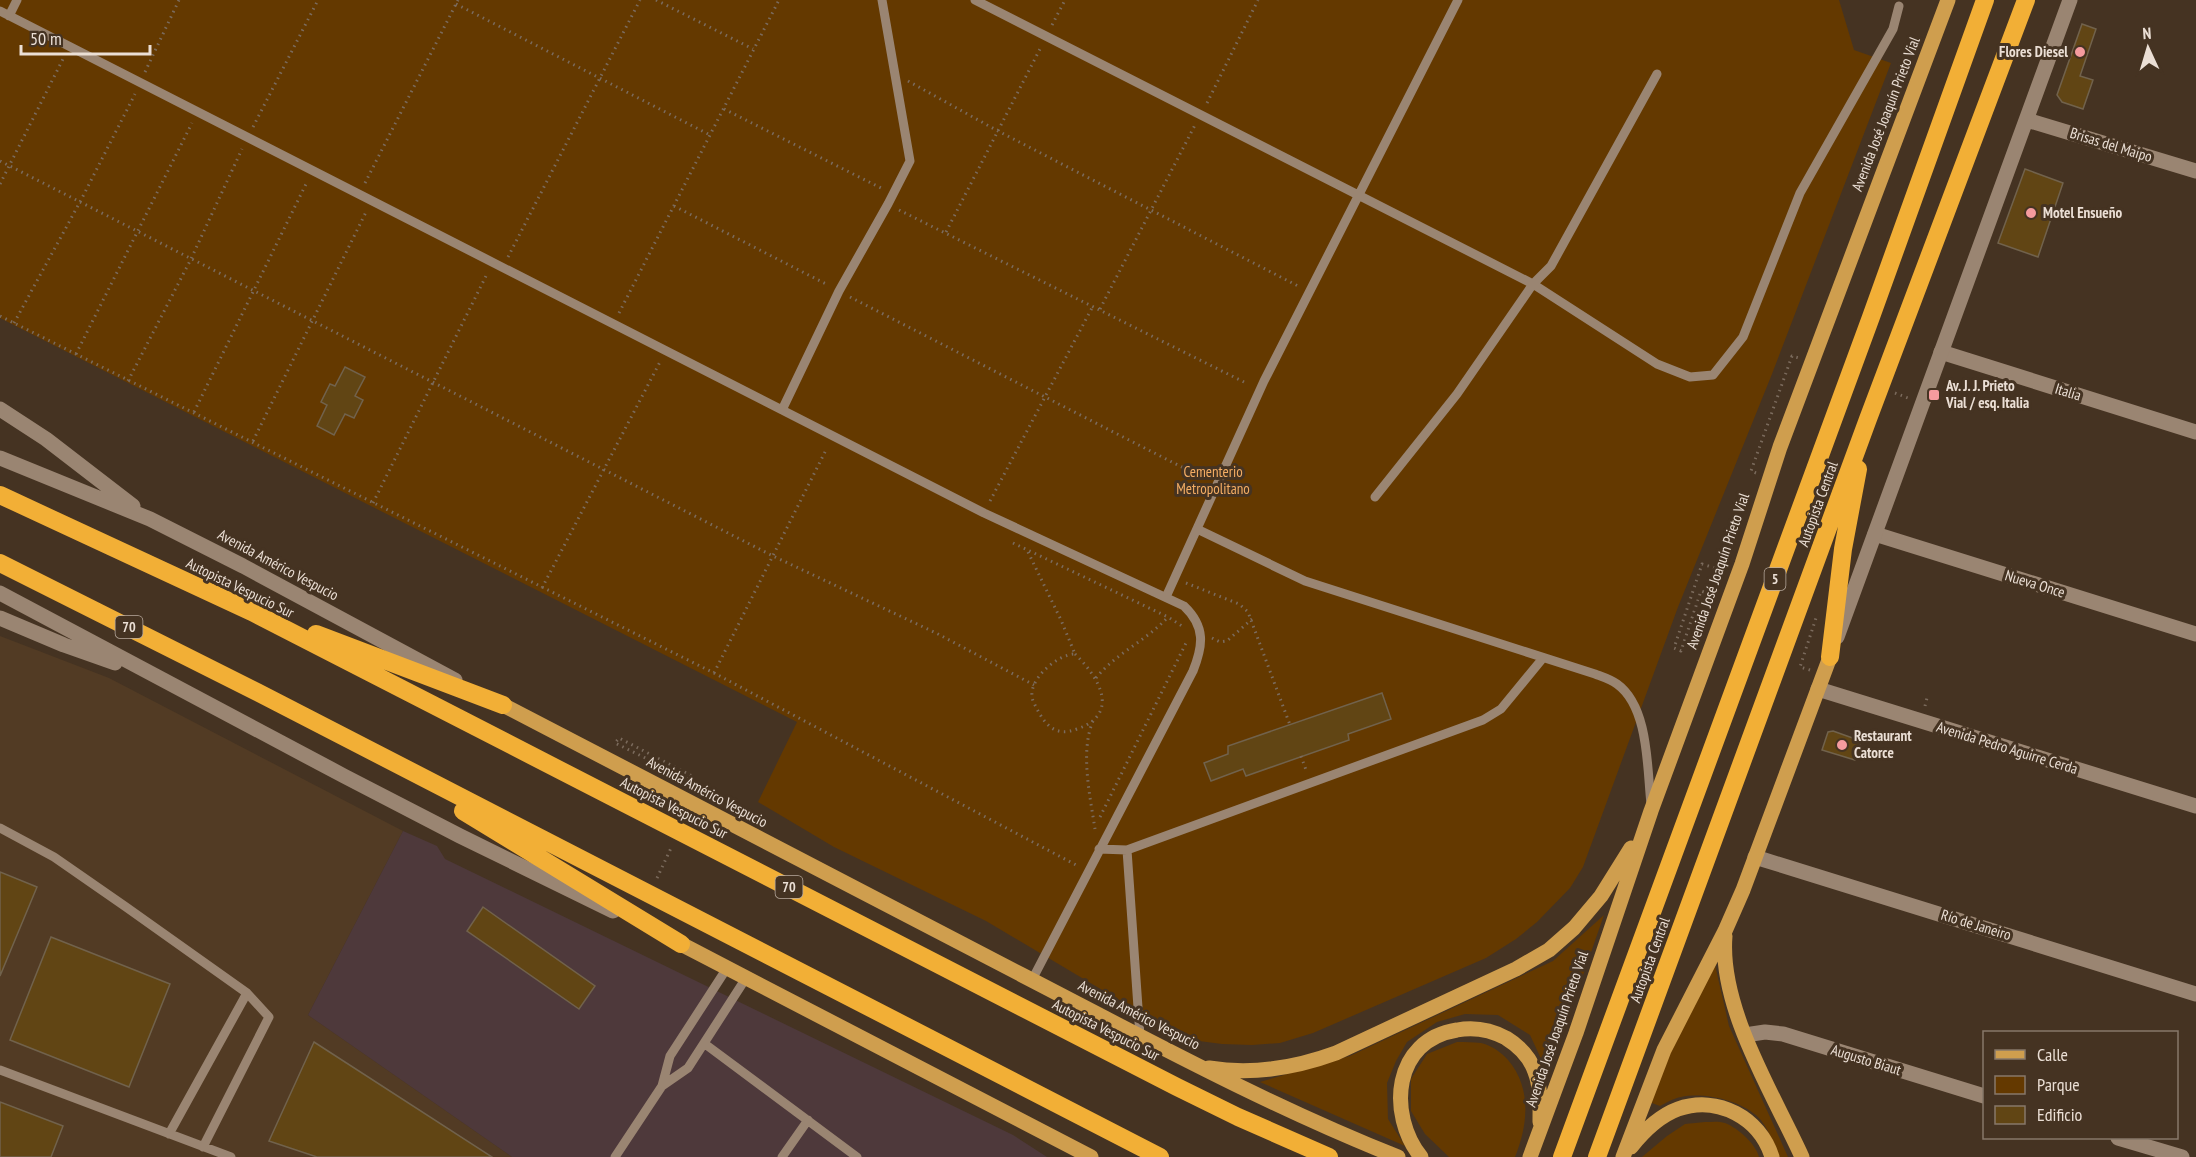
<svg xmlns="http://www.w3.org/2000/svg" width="2196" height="1157" viewBox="0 0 2196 1157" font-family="'PT Sans Narrow',sans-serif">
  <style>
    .built { fill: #523b24 }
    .industrial { fill: #4e393b }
    .green { fill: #643900 }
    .building { fill: #614514; stroke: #71624c; stroke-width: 1.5 }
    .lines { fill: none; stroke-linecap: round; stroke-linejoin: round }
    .path { stroke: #7b6b5d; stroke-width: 3; stroke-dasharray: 1.5 4.5; stroke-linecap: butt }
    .lane { stroke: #9a8572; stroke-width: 9 }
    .street { stroke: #9a8572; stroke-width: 15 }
    .secondary { stroke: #9a8572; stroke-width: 15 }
    .primary { stroke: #cf9e4e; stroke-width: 15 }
    .highway { stroke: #f2af36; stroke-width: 18 }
    .poi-dot { fill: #f59b9e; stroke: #453322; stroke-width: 2 }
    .labels { text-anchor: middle; stroke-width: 6; stroke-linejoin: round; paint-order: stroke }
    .shield { fill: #453322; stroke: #b9ab9f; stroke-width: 1.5 }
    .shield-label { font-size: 14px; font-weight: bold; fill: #ebdfd5 }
    .poi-label { font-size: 15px; font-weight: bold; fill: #ebdfd5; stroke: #453322; text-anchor: start }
    .street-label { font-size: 15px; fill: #ebdfd5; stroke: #453322 }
    .park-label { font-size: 15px; fill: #f4ad64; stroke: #453322 }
  </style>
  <rect width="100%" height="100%" fill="#453322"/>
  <!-- built -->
  <path class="built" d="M0,636l109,42 294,153 -95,184 204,142h-512z"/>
  <!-- industrial -->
  <path class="industrial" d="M403,831l34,15 8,13 568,276 34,22h-535l-204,-142z"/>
  <!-- green -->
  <path class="green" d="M0,0h1839l15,50 37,13 -119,311 -94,233 -95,260 -13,21 -33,34 -21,17 -30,19 -173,75 -33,10 -28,2 -30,-1 -23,-3 -85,-44 -128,-76 -152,-74 -76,-45 39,-80 -797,-404z
    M1604,915l-58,166 -2,-16 -14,-30 -32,-20 -33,-1 -28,8 -30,20 -11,19 -9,22 1,36 17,27 -145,-64 90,-26 203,-95z
    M1715,965l14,61 59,131h-10c-5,-14 -10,-31 -21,-41 -18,-16 -53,-24 -76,-19 -7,1 -15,6 -21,9l-8,-3 1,-10 27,-62z
    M1457,1042c8,0 16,0 24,1 10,2 20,9 27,17 24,28 20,65 7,97h-66l-24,-23 -14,-23v-32l16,-25z
    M1705,1122c6,0 14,-1 20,1 13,5 31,21 34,34h-117l25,-21 18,-12z"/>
  <!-- building -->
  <path class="building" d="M2082,24l14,5 -16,47 13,4 -10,29 -21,-7 -5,-7z
    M2025,169l38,14 -25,74 -40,-14z
    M345,367l20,10 -10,19 8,4 -9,18 -9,-4 -11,21 -17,-9 10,-21 -6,-3 9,-18 5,2z
    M1382,693l9,26 -43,15 1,6 -103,36 -3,-7 -32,12 -7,-18 24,-9v-8z
    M1833,731l28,10 -6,19 -33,-10 6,-18z
    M0,872l37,15 -37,89z
    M483,907l112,79 -16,23 -112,-78z
    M51,937l119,47 -41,103 -119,-47z
    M314,1042l178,115h-175l-48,-16z
    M0,1102l63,24 -12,31h-51z"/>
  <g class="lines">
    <!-- path -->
    <path class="path" d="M656,0l97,49
      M456,4l254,131
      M1052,25l13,-25
      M145,72l34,-72
      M908,81l90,50 300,155
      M1207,103l51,-103
      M724,109l157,79
      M253,127l65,-127
      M0,161l773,395 163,77 98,52
      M365,183l93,-183
      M0,184l64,-127
      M674,206l154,79
      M899,210l349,174
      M946,232l95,-185
      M508,257l132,-257
      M850,297l357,183
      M1100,309l95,-184
      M619,313l160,-313
      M0,316l714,357 364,193
      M14,323l66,-121 55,-108
      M76,354l116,-231
      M128,381l63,-122 51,-110
      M1895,393l13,5
      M194,412l113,-230
      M253,441l114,-231
      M1756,473l-5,-2 41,-115 7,2
      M990,501l103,-195
      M373,503l115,-231
      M1013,543l155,74 14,9
      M1028,552l33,68 14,34
      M1186,583l53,21 9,8 42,113
      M542,588l119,-228
      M1715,596l-14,-5 -20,60 -7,-3 28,-84 22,7
      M1212,638l8,4 7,-1 25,-22
      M1075,654c24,23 46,60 2,75 -21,8 -31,-3 -40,-20 -2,-4 -5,-9 -5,-13 -2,-18 26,-42 43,-42z
      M1810,670l-10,-3 16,-49
      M714,673l113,-225
      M1096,678c20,-25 50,-37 72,-61
      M1925,706l2,-8
      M1093,721c-13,30 -3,75 2,108
      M1301,756l5,14
      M687,786l5,-10 -73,-38 -4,5 87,43 -3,6
      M1100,817l86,-174
      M657,878l15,-32"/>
    <!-- lane -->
    <path class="lane" d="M975,0l558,284 124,80 33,13 23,-2 30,-38 57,-144 93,-164 6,-23
      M0,11l984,502 200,93c22,21 19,40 9,65l-161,309
      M9,16l8,-16
      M782,410l57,-119 49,-87 22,-43 -28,-161
      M1375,497l82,-103 76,-110 18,-18 106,-192
      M1197,529l108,52 290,93c8,3 15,5 22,10 32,23 30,84 34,120
      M1166,597l98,-216 194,-381
      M0,828l54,29 72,50 121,86 22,24 -66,130
      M1099,849l28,1 356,-130 18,-11 42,-51
      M1127,850l13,186
      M705,1044l152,113
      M0,1070l231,87
      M662,1086l26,-18 58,-90
      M169,1134l78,-141
      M615,1157l47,-71 8,-30 57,-88
      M782,1157l26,-37"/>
    <!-- street -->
    <path class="street" d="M1941,352l255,80
      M1875,534l321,100
      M1755,857l441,137
      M1745,1035l20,-3 18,2 201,62
      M2118,1138l64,19"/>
    <!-- secondary -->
    <path class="secondary" d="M2027,120l169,51
      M0,409l46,30 87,67
      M0,458l150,61 93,47 212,114
      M0,593l344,183 116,60 153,75
      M0,618l64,27 51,18
      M1837,637l233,-637
      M1818,689l378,117"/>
    <!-- primary -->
    <path class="primary" d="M503,705c172,91 345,181 519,270 124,64 247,131 376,182
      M1725,936c-6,72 48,157 77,221
      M681,944l410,213
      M1209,1068c44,7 86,0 127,-15l180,-84 33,-19 25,-22 27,-32 30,-48
      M1631,1147c12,-15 28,-31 47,-38 40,-14 82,9 94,48
      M1421,1157c-34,-43 -28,-117 36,-127 16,-3 34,0 49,8 13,8 24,19 29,34 6,15 5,34 5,50
      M1530,1157l46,-124 75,-222 91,-247 38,-117 168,-447
      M1623,1157l41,-107 61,-119 18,-41 87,-233"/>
    <!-- highway -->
    <path class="highway" d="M0,495l252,117 925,475 61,30 91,40
      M0,563l257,129 903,465
      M316,634l187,71
      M1830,657l13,-108 15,-80
      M463,811l218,133
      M1562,1157l309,-840 114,-317
      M1597,1157l271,-738 158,-419"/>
  </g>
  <!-- markers -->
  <g class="poi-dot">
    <circle cx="2080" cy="52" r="6"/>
    <circle cx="2031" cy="213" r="6"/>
    <rect x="1928" y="389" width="12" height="12" rx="3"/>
    <circle cx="1842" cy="745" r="6"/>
  </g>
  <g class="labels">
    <!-- shield labels -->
    <g class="shield">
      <rect x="1764.5" y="568" width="21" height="22" rx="4.5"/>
      <rect x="115.5" y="616" width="27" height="22" rx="4.5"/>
      <rect x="775.5" y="876" width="27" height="22" rx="4.5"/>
    </g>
    <g class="shield-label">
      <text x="1775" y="584">5</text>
      <text x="129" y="632">70</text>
      <text x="789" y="892">70</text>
    </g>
    <!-- poi labels -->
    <g class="poi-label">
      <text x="2068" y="57" text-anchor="end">Flores Diesel</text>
      <text x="2043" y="218">Motel Ensueño</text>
      <text x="1946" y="391">Av. J. J. Prieto<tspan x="1946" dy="17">Vial / esq. Italia</tspan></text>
      <text x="1854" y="741">Restaurant<tspan x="1854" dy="17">Catorce</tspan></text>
    </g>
    <!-- street labels -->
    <g class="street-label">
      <text transform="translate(1886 114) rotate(-69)" y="5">Avenida José Joaquín Prieto Vial</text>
      <text transform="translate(2111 145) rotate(17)" y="5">Brisas del Maipo</text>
      <text transform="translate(2068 392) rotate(17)" y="5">Italia</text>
      <text transform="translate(1818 504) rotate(-70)" y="5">Autopista Central</text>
      <text transform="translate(278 565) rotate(28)" y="5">Avenida Américo Vespucio</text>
      <text transform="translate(1718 571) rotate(-71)" y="5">Avenida José Joaquín Prieto Vial</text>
      <text transform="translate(2035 584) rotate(17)" y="5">Nueva Once</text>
      <text transform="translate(240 588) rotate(26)" y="5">Autopista Vespucio Sur</text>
      <text transform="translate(2007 748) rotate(17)" y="5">Avenida Pedro Aguirre Cerda</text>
      <text transform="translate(707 792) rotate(28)" y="5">Avenida Américo Vespucio</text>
      <text transform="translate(674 808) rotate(27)" y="5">Autopista Vespucio Sur</text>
      <text transform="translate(1976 925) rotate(17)" y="5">Río de Janeiro</text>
      <text transform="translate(1650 960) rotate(-70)" y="5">Autopista Central</text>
      <text transform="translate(1139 1015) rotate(27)" y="5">Avenida Américo Vespucio</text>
      <text transform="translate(1557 1029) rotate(-71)" y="5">Avenida José Joaquín Prieto Vial</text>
      <text transform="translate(1106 1030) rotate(27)" y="5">Autopista Vespucio Sur</text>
      <text transform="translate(1866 1060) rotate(17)" y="5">Augusto Biaut</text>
    </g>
    <!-- park labels -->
    <g class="park-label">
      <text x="1213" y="477">Cementerio<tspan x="1213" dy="17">Metropolitano</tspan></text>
    </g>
  </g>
  <!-- legend -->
  <rect x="1983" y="1031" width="195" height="108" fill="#453322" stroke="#87786a" stroke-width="1.5"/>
  <rect x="1995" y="1050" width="30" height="9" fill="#cf9e4e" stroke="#87786a" stroke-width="1.5"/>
  <text x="2037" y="1061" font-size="18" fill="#ebdfd5">Calle</text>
  <rect x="1995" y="1076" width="30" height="18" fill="#643900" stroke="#87786a" stroke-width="1.5"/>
  <text x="2037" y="1091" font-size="18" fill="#ebdfd5">Parque</text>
  <rect x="1995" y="1106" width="30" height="18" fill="#614514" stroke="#87786a" stroke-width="1.5"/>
  <text x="2037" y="1121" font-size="18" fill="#ebdfd5">Edificio</text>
  <!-- north arrow -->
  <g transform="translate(2148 48) rotate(356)" stroke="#453322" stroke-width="4.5" paint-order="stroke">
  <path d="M0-4.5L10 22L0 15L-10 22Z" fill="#ebdfd5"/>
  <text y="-9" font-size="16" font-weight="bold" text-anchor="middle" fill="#ebdfd5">N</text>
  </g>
  <!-- scale -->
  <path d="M21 45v9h129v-9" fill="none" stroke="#ebdfd5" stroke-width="3"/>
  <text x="30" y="45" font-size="18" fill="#ebdfd5" stroke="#453322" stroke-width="4.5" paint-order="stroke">50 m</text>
</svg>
